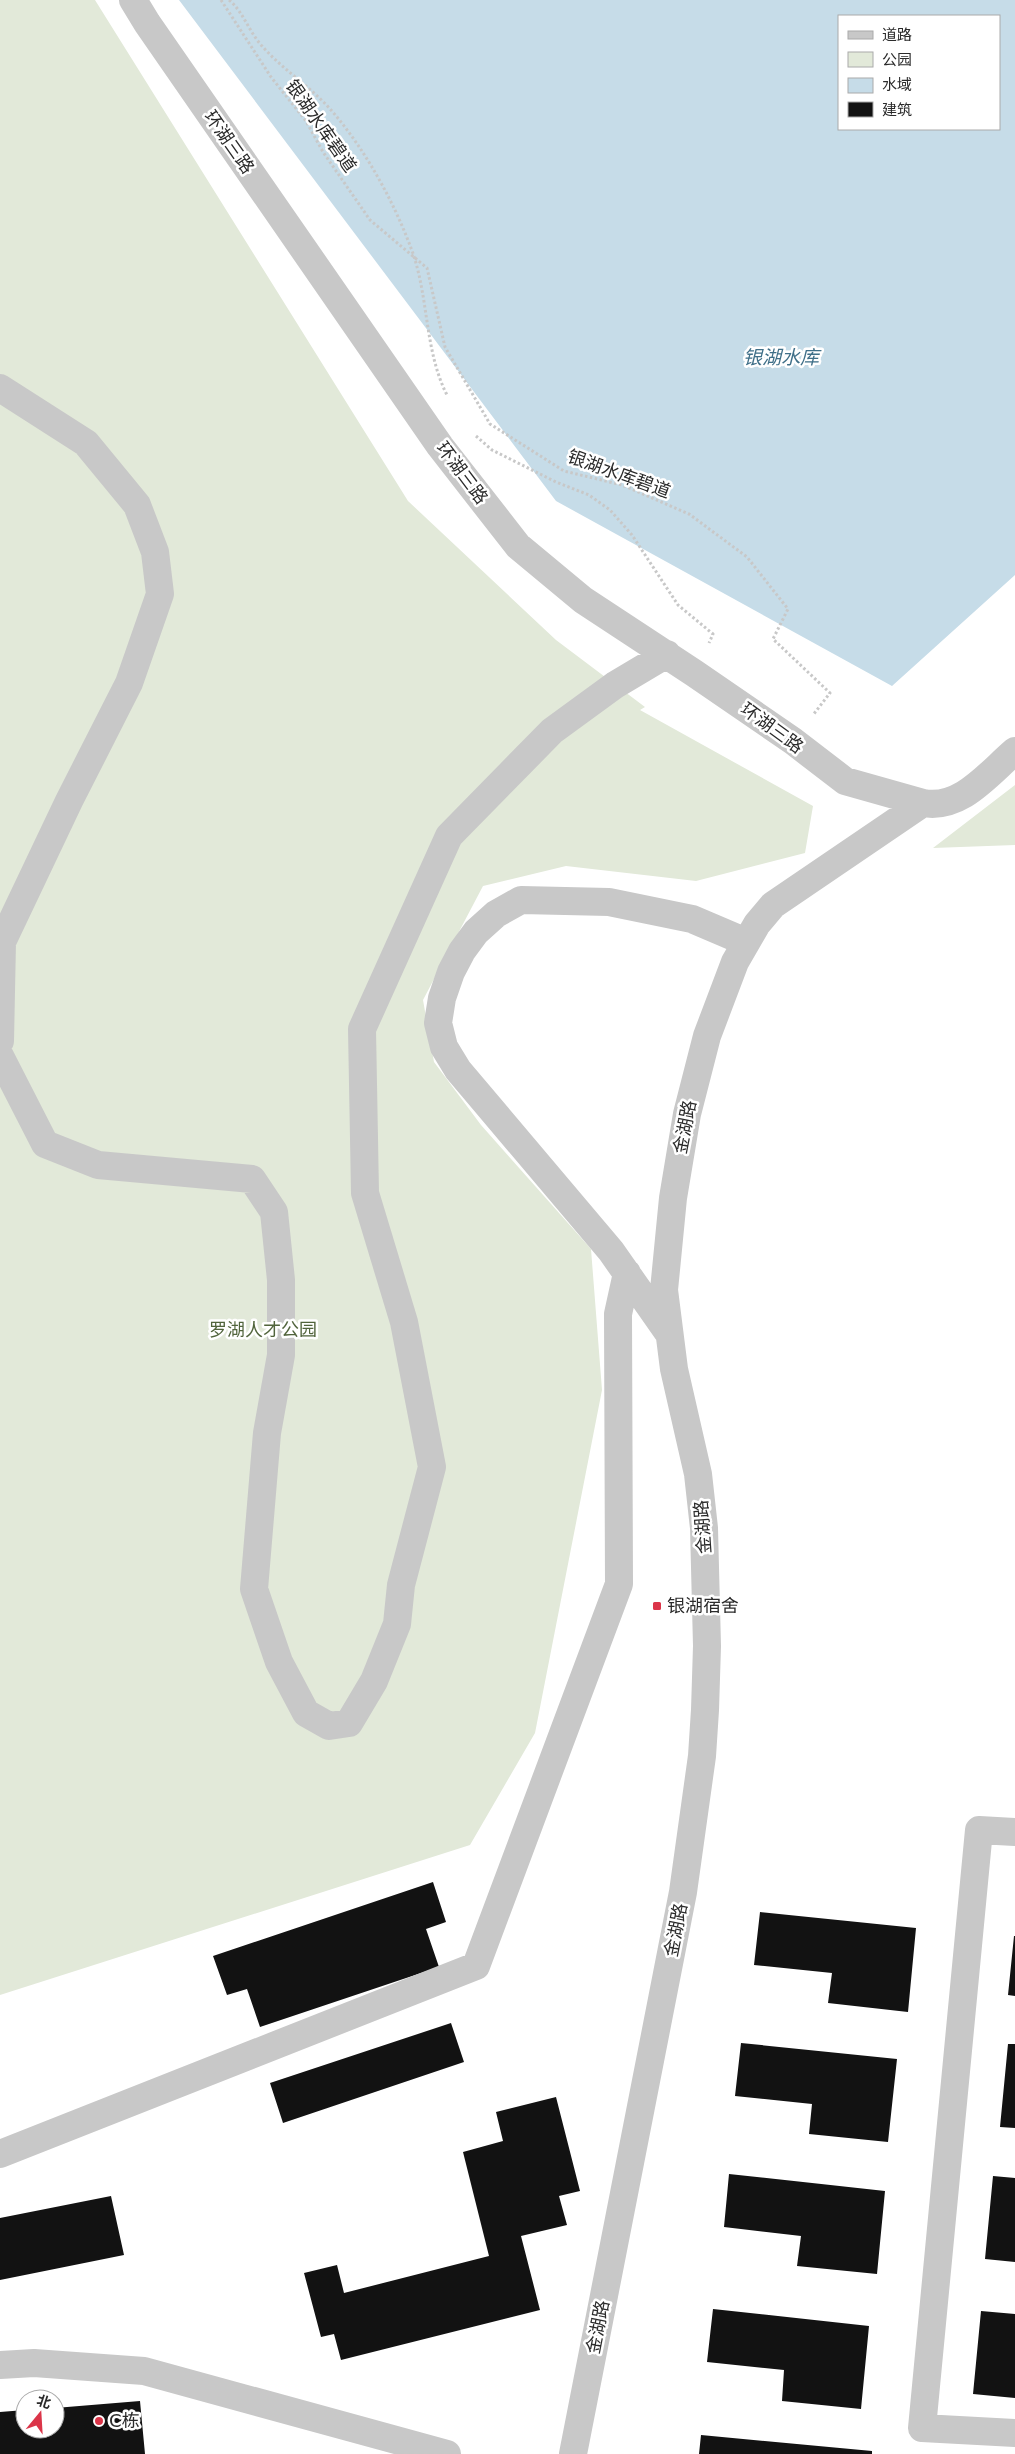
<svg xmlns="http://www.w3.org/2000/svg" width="1015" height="2454" viewBox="0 0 1015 2454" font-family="'DejaVu Sans','Noto Sans SC',sans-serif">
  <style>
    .green { fill: #e2e9d9 }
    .water { fill: #c6dce8; fill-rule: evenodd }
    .building { fill: #121212 }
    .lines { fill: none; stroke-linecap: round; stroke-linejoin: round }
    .path { stroke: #c8c8c8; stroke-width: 3; stroke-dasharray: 2.5 2.5; stroke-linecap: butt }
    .minor { stroke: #c8c8c8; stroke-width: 28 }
    .poi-dot { fill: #db3549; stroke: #fff; stroke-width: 2 }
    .labels { text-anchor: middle; stroke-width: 5; stroke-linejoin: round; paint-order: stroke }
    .street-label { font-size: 18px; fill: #2b2b2b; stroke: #fff }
    .park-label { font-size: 18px; fill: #51643c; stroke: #fff }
    .poi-label { font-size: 18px; fill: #2b2b2b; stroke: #fff; text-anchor: start }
    .water-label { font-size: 19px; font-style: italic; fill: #3f6f88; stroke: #fff }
  </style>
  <rect width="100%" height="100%" fill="#fff"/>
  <!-- green -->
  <path class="green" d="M0,0h95l313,501 148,139 89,67 -5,3 173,96 -8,47 -109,28 -130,-15 -83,20 -60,114 11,62 47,63 110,124 11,141 -67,343 -65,112 -470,150z
    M1015,785v60l-82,3z"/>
  <!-- water -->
  <path class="water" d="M179,0h836v575l-123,111 -336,-185zM839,16h160v113h-160z"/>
  <!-- building -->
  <path class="building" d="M433,1882l13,40 -20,7 13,38 -179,60 -13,-38 -20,6 -14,-39z
    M760,1912l156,16 -8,84 -80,-9 4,-30 -78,-8z
    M1014,1936h1v60l-7,-1z
    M451,2023l13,39 -181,61 -13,-40z
    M741,2043l156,16 -9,83 -79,-8 3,-30 -77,-8z
    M1008,2044h7v84l-15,-1z
    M556,2097l24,94 -21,5 8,29 -46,11 19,74 -199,50 -7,-26 -13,3 -17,-64 33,-8 7,28 145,-37 -26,-104 40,-11 -7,-29z
    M729,2174l156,17 -8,83 -80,-8 4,-30 -77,-9z
    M993,2176l22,2v84l-30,-3z
    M111,2196l13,59 -124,25v-62z
    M713,2309l156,17 -8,83 -79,-8 2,-31 -77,-8z
    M981,2311l34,3v84l-42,-4z
    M140,2401l5,53h-145v-42l25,-2v19h30v-21z
    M701,2435l171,16v3h-173z"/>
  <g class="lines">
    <!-- path -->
    <path class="path" d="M221,0l50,77 35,44 17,31 47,68 57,48 18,79 45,77 74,47 58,14 67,29 58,43 41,52 -15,30 57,54 -17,22
      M229,0c14,11 20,32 33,46 21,24 49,41 69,64 34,39 62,90 80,138 18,47 13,102 36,147
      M476,436l16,14 64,32 33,13 21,15 22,25 46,70 35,29 -4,9"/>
    <!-- minor -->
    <path class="minor" d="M133,0l14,23 293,423 78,100 65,54 111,73 99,68 52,40 78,22
      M0,388l86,55 51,62 18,47 5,42 -31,89 -60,118 -67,141 -2,99
      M0,1056l45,88 53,21 154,14 22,33 7,68v75l-14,78 -13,156 25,73 27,51 23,13 20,-3 25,-42 23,-57 4,-39 31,-118 -28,-145 -39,-129 -3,-164 87,-193 103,-105 63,-46 52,-31
      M667,1331l-56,-80 -153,-181 -14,-23 -6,-24 4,-25 9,-26 11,-21 14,-19 20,-18 25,-14 88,2 83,17 54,23
      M1015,1832l-36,-2 -57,598 93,5
      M0,2154l476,-188 143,-382 -1,-270 9,-41
      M0,2365l34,-2 110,8 303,83
      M573,2454l110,-562 19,-136 3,-46 2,-64 -3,-118 -6,-54 -24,-105 -10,-79 9,-92 14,-84 20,-78 28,-74 22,-38 16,-19 150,-102c38,7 65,-29 92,-52"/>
  </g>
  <!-- markers -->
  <g class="poi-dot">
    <rect x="652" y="1601" width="10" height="10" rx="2.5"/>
    <circle cx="99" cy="2421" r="5"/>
  </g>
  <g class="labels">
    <!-- street labels -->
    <g class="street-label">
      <text transform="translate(321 126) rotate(55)" y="6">银湖水库碧道</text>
      <text transform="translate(229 142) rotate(55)" y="6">环湖三路</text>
      <text transform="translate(462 473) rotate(53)" y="6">环湖三路</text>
      <text transform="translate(619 474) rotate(20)" y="6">银湖水库碧道</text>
      <text transform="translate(772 728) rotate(36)" y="6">环湖三路</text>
      <text transform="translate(685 1127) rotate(-79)" y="6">金湖路</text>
      <text transform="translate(703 1527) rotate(-94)" y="6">金湖路</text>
      <text transform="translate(676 1930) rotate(-79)" y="6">金湖路</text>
      <text transform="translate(598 2327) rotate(-79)" y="6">金湖路</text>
    </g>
    <!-- park labels -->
    <g class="park-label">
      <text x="263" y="1336">罗湖人才公园</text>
    </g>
    <!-- poi labels -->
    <g class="poi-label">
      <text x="667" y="1612">银湖宿舍</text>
      <text x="109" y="2427">C栋</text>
    </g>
    <!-- water labels -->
    <g class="water-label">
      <text x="781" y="364">银湖水库</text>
    </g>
  </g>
  <!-- legend -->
  <rect x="838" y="15" width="162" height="115" fill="#ffffff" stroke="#aaaaaa"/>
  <rect x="848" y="31" width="25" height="8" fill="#c8c8c8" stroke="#aaaaaa"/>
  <text x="882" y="40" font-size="15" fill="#2b2b2b">道路</text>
  <rect x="848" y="52" width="25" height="15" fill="#e2e9d9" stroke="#aaaaaa"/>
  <text x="882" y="65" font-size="15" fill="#2b2b2b">公园</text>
  <rect x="848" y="78" width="25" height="15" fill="#c6dce8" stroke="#aaaaaa"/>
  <text x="882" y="90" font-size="15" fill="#2b2b2b">水域</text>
  <rect x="848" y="102" width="25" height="15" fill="#121212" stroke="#aaaaaa"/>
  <text x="882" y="115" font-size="15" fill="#2b2b2b">建筑</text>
  <!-- north arrow -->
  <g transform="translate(40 2414) rotate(18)"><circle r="24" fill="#ffffff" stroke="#aaaaaa"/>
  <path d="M0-4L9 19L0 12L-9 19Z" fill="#db3549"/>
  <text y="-8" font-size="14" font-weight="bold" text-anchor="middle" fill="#2b2b2b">北</text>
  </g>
</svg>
